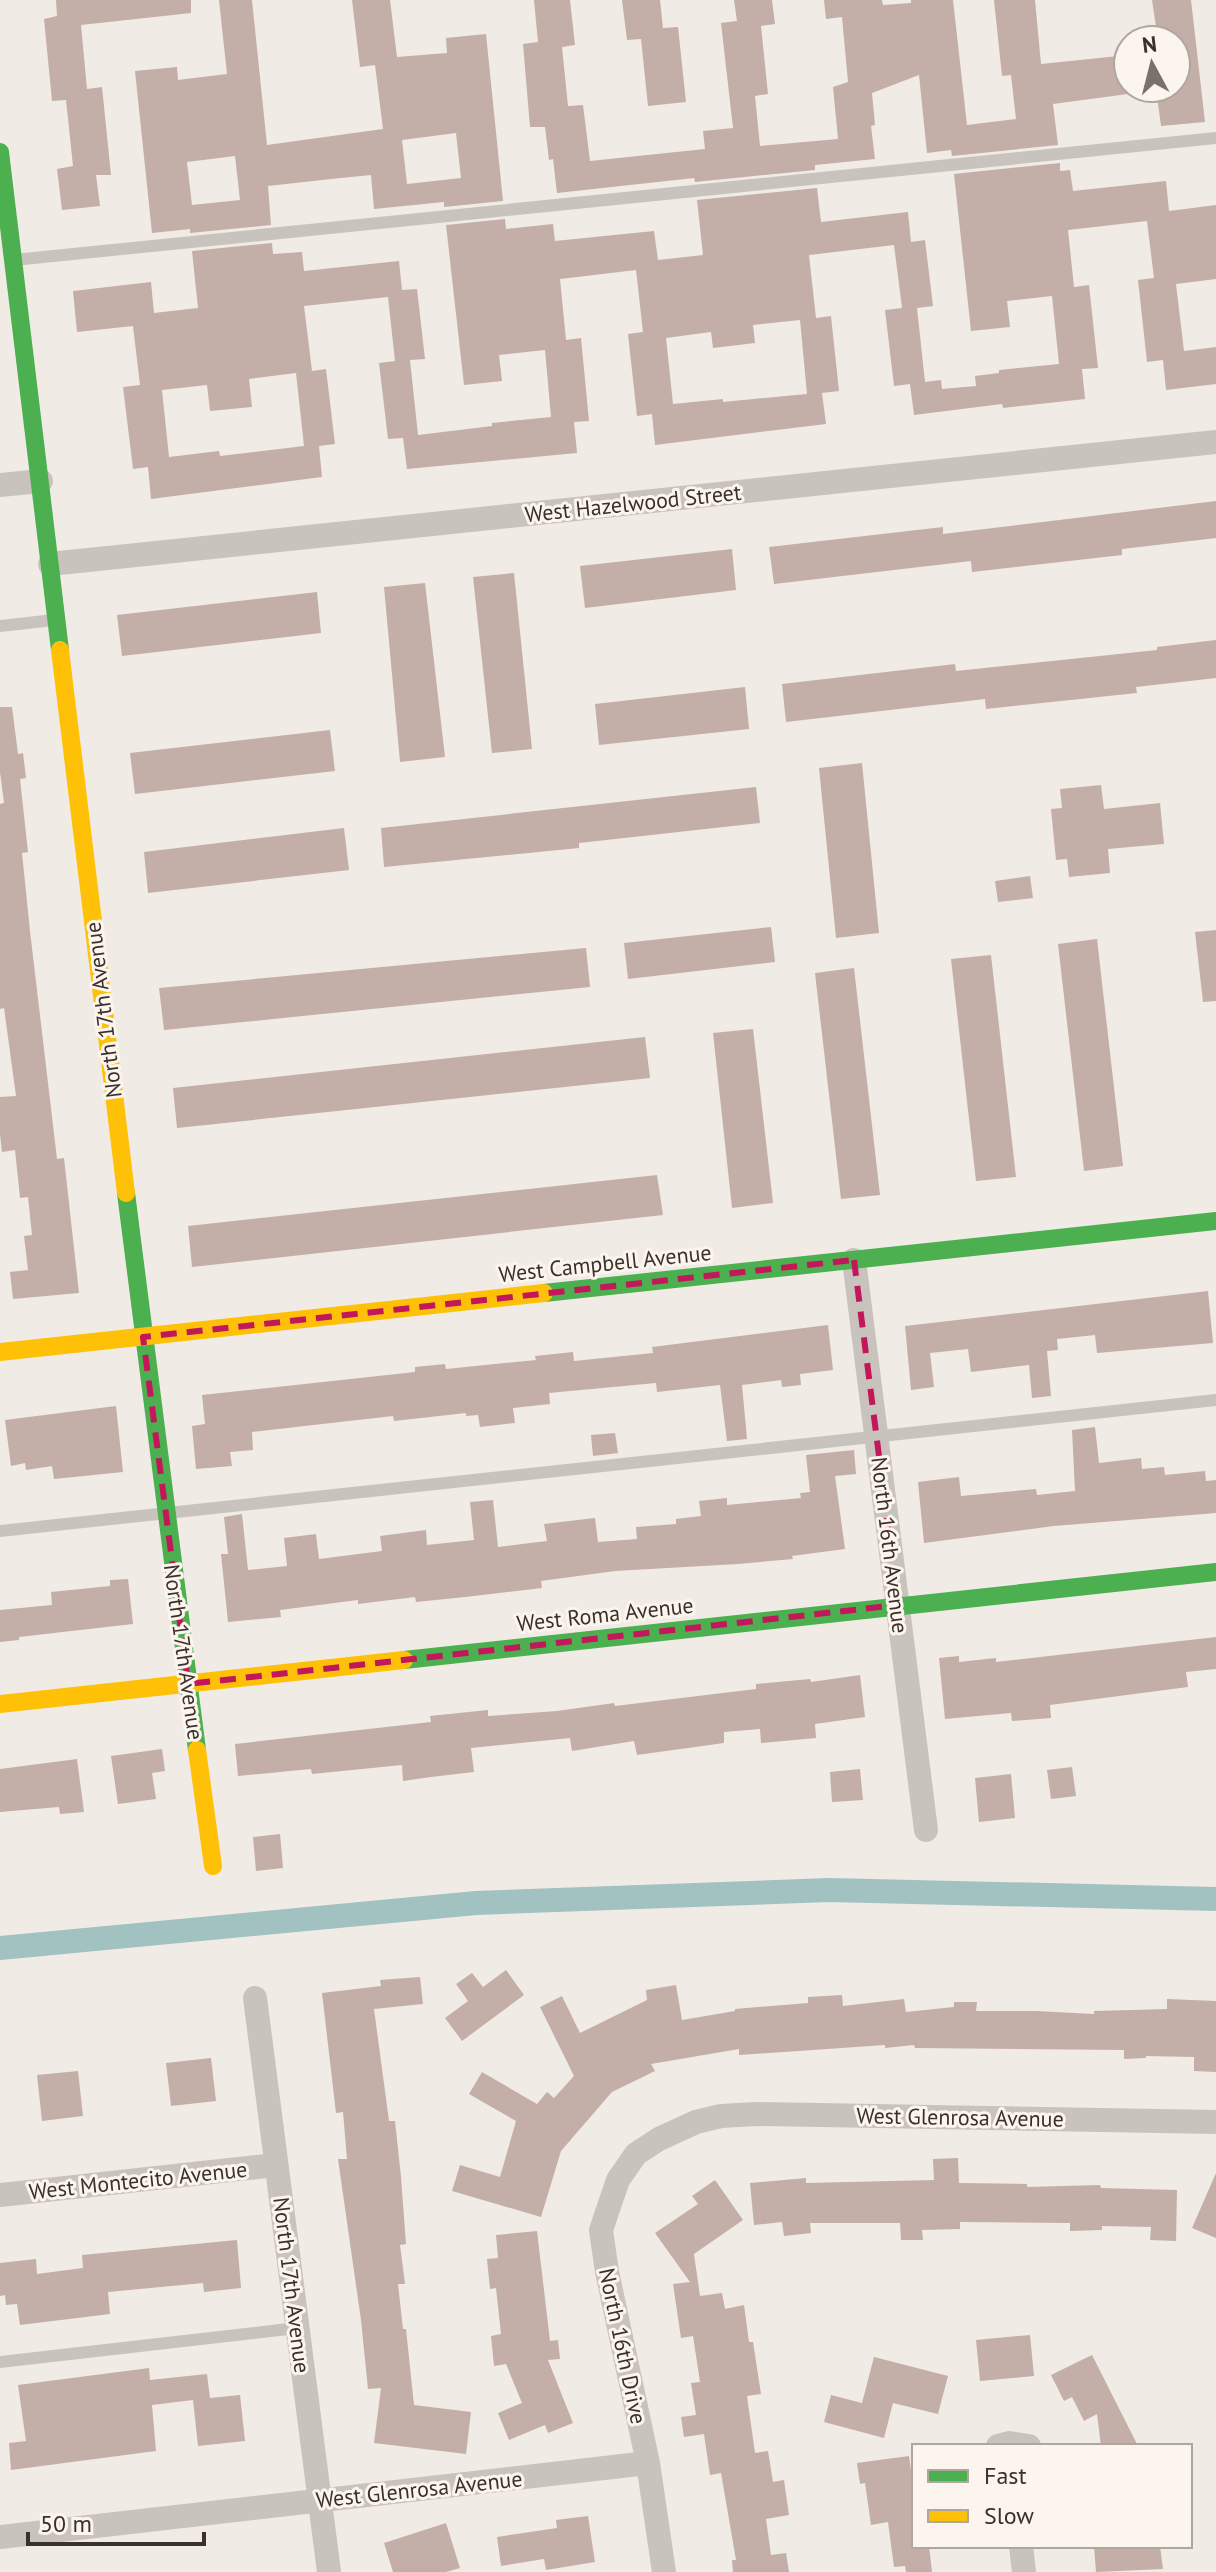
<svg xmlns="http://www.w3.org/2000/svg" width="1216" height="2572" viewBox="0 0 1216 2572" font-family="'PT Sans',sans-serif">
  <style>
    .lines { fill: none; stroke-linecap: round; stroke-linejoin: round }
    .canal { stroke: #a1c2c1; stroke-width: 24 }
    .building { fill: #c3afa7; fill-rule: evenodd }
    .lane { stroke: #c9c3be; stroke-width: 12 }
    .street { stroke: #c9c3be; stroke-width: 24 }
    .fast { stroke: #4caf50; stroke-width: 18 }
    .slow { stroke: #ffc107; stroke-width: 18 }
    .marked { fill: none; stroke: #c2185b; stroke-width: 6; stroke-dasharray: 16 10; stroke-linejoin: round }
    .labels { text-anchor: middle; stroke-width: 6; stroke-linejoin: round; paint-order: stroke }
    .street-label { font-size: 22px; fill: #3b302b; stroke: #fbf5ee }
  </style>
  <rect width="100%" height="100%" fill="#f0ebe5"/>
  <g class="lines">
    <!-- canal -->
    <path class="canal" d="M0,1948l476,-45 353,-13 387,9"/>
  </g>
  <!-- building -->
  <path class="building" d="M56,0h135v13l-110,12 6,64 15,-2 9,88h-15l4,31 -38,4 -5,-41 16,-3 -7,-66 -14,1 -8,-82 13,-3z
    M219,0h33l15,145 116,-16 -8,-64 -15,2 -8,-67h38l7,57 50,-4 -1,-15 40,-4 17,167 -59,6v-5l-70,7 -3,-34 -40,4 -63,7 3,39 -81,8v-4l-38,4 -17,-162 42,-4 1,13 49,-6zM456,133l5,45 -54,6 -5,-44zM235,156l5,44 -48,5 -5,-43z
    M534,0h36l5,45 -13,2 6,59 15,-1 7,56 115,-12 -2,-18 30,-3 -12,-105 16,-2 -3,-21h38l3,24 -14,2 7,68 -13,2 5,50 78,-7 -5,-52 15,-5 -6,-65 -16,2 -2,-19h58l1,5 28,-2v-3h42l14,125 49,-6 -5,-44 -9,1 -8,-76h41l6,64 87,-9v39l-75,10 5,41 -106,11 -1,-6 -24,3 -8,-78 -47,18 3,32 -4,1 4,33 -60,6v5l-120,12 -1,-4 -137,15 -4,-34 -4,1 -4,-33h-15l-7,-83 15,-2z
    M622,0h38l3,28 15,-1 8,75 -38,4 -7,-67 -14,1z
    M1152,0h39l14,122 -44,4 -5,-38h20v-48h-18z
    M1060,163v8l10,-1 3,21 93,-10 3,30 47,-6v74l-40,5 8,67 32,-4v37l-50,6 -3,-30 -16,2 -9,-82 16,-2 -7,-57 -79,9 6,57 15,-2 9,83 -16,1 3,30 -82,9 -1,-4 -88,11 -4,-31 -16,2 -9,-76 17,-2 -8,-63 -85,10 7,63 15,-2 8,75 -17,2 4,31 -171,21 -3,-31 -15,2 -9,-82 15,-2 -7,-62 -76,9 6,61 15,-2 8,83 -15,1 3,31 -170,16 -4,-31 -15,1 -9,-76 16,-2 -7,-64 -84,9 8,65 14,-2 9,75 -16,2 3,31 -171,22 -3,-32 -15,2 -10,-82 17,-2 -7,-59 -56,6 -4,-41 78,-9 3,31 44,-5 -6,-57 80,-8 1,11 29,-2 2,19 95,-10 3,29 15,-1 8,70 -15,1 8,75 74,-9v-3l59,-6 -6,-67 -46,5 3,26 -38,4 -18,-160 59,-6 1,10 47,-5 2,17 99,-10 4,29 45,-5 -6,-55 120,-12 4,34 87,-10 3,30 14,-2 8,66 -16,2 8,74 16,-2 1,9 34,-3 -1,-10 24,-3v-3l60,-6 -7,-68 -45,5 3,26 -39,4 -17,-157zM800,320l7,74 -84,8v-3l-50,5 -7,-66 45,-6 2,16 42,-5 -2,-18zM296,373l8,73 -84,10 -1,-5 -50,6 -7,-67 45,-5 3,26 42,-4 -3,-28z
    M1216,501v37l-94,11v6l-150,17 -1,-11 -197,23 -5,-37 174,-20v7z
    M732,549l4,41 -151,18 -5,-42z
    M514,573l18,176 -40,4 -19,-176z
    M425,583l20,174 -45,5 -16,-175z
    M317,592l4,41 -199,23 -5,-41z
    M1216,640v38l-80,9 1,6 -151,16 -1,-10 -199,23 -4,-38 173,-20 1,7 201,-21v-3z
    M745,687l4,42 -150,16 -4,-41z
    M0,707h12l6,47 5,-1 3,25 -6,1 8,73 -6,1 8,78 27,228 7,-1 15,135 -66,6 -3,-27 18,-2 -4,-34 8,-1 -4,-38 -8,1 -5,-48 -13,2 -2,-18v-37l16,-1 -12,-88 -4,1v-205l4,-1 -4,-31z
    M330,730l5,41 -200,23 -5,-41z
    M862,763l17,170 -43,5 -17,-170z
    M1101,785l3,24 56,-6 4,41 -56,5 2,24 -41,4 -2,-18 -11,1 -5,-51 11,-1 -2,-19z
    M756,787l4,36 -181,20v5l-195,19 -3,-39z
    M344,828l5,42 -201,23 -4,-41z
    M1030,876l3,22 -35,4 -3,-21z
    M771,927l4,35 -147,17 -4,-36z
    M1216,930v71l-13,1 -8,-70z
    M1097,939l26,227 -39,5 -26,-227z
    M586,948l4,39 -426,43 -5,-42z
    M991,955l25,222 -40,4 -25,-222z
    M854,968l26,227 -39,4 -26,-226z
    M753,1029l20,174 -41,5 -19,-175z
    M645,1037l5,41 -473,50 -4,-40z
    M657,1175l6,40 -471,52 -4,-41z
    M1208,1291l5,52 -116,10 -2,-18 -38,4 1,11 -11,1 4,45 -19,2 -3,-33 -58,7 -3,-23 -38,4 4,34 -23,3 -6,-64z
    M828,1325l5,45 -33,4 1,11 -19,2 -1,-7 -39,5 5,54 -20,2 -7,-56 -63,7 -1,-9 -107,10 1,11 -37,4 2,15 -35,4 -2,-12 -12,1v-3l-72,8 -1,-5 -141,16 1,18 -23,2 2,14 -36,3 -4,-43 13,-2 -3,-29 213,-23v-5l30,-3 1,5 90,-9 -1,-4 38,-4 1,9 79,-8 -1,-6z
    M116,1406l7,66 -69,7 -2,-13 -26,4 -1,-7 -14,3 -6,-46z
    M1095,1427l4,36 42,-5 1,11 22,-2 1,8 40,-4 1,10 10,-1v33l-162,13 -130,17 -6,-61 41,-5 2,19 75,-7 1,6 38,-4 -3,-61z
    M615,1433l3,20 -25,3 -2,-21z
    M854,1450l2,24 -21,2 10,73 -53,7 1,3 -55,5 -123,7 -74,10 1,7 -77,9 -49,5 -1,-5 -57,7v-4l-78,10 1,7 -53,5 -7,-68h7l-4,-37 18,-3 6,56 39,-4 -3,-28 32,-4 3,25 63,-8 -2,-15 46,-6 1,15 47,-5 -4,-38 23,-2 5,47 49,-6 -3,-17 51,-6 3,24 39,-3 -1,-12 40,-3v-5l25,-3 -2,-15 28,-3v7l74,-7 -1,-5 10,-1 -4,-37z
    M128,1579l5,45 -114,13v3l-19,2v-32l52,-5 -1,-13 59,-6v-6z
    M1216,1637v32l-30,3 2,15 -138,18 1,13 -39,3 -1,-8 -66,6 -6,-61 20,-2v6l37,-4v4z
    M860,1675l5,42 -50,7 1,14 -55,5 -1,-14 -36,3v11l-87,12 -3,-14 -62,10 -2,-13 -99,10 3,24 -43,5 -28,4 -1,-16 -90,9 -1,-5 -73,7 -3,-32 196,-22 -1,-6 58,-6v6l69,-5 57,-8 1,3 141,-17v-5l54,-5 1,3z
    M162,1749l3,22 -13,2 4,26 -38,5 -7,-48z
    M77,1759l7,53 -24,2 -1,-7 -59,5v-43z
    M1072,1767l4,29 -25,3 -4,-29z
    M860,1769l3,31 -31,2 -2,-30z
    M1011,1774l4,44 -36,4 -4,-44z
    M280,1834l3,34 -27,3 -3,-34z
    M506,1970l18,25 -62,46 -17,-23 23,-17 -12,-17 16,-11 11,14z
    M420,1977l3,27 -49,5 15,112h6l6,56 5,67 -6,1 5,39h-7l5,45h3l8,76 57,7 -5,42 -92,-11 7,-55 -13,1 -7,-69 -23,-161h9l-4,-47 -7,1 -14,-120 59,-7 -1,-6z
    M676,1985l6,35 53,-9v-2l73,-6v-6l34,-2 1,11 61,-7 2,13 48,-5v-5h23l-1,9h60l58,3v-3l73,-2v-10l49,2v71l-22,-1v-14l-48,-1v2l-22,1v-9l-209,-2 -1,-3 -29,3v-3l-146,10v-6l-88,15 4,7 -43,21 -51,59 -20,66 -89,-26 8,-26 40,12 16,-56 -47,-27 13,-22 55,32 10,-12 7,6 20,-22 -34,-69 22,-11 18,37 67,-33 -1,-10z
    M211,2058l5,43 -45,5 -5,-43z
    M78,2071l5,45 -41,5 -5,-46z
    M958,2158l1,25 68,1v3l73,-2 1,3 76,2 -1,51 -26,-1 1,-13 -49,-1v4l-32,1v-8l-110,-1v7l-38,1 1,10h-22l-1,-17h-90l1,10 -27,3 -2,-14 -28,3 -4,-42 56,-5v5l128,-3 -1,-21z
    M1216,2173v65l-24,-10z
    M715,2180l28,40 -49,34 6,42 22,-3 3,16 19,-4 5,37h4l8,52 -14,2 8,57 13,-2 5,31 11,-2 5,35 -23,4 5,36 15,-2 3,19h-56l-1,-12h4l-15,-87 -11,2 -6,-41 -20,3 -3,-20 15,-2 -5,-32 9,-1 -7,-46 -12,2 -8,-54 17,-2 -35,-49 43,-29 -6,-8z
    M537,2231l13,110 8,-1 2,19 -12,1 25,63 -25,10 -3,-8 -36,15 -11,-27 24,-10 -16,-39 -12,2 -3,-30 10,-2 -5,-46 -6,1 -3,-30 11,-1 -2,-23z
    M237,2240l4,48 -37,4 -1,-9 -95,9 2,22 -90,11 -3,-21 -11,1 -1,-10 -5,1v-33l36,-4 1,15 46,-6 -1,-13z
    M1030,2335l4,41 -54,5 -4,-41z
    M1092,2355l46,91h-37l-4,-32 -13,7 -12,-24 -8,4 -13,-26z
    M874,2357l74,19 -10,38 -45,-11 -9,35 -60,-16 7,-27 31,8z
    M149,2368l1,12 57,-6 3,24 30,-3 5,46 -47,5 -5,-46 -41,5 4,46 -145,19 -2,-27 17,-2 -8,-56z
    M909,2456l5,35v55h15l3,26h-26l-1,-6 -11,1 -6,-45 -17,3 -6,-42 -5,1 -3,-21z
    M588,2516l7,46 -49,8 -2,-11 -43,7 -4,-29 60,-9 -1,-8z
    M446,2523l14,45 -14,4h-53l-9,-29z
    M1094,2546h45v2l21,-2 3,23 -67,3z"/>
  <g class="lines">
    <!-- lane -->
    <path class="lane" d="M14,260l1202,-122
      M0,626l54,-6
      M0,1531l1216,-131
      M0,2362l297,-34"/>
    <!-- street -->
    <path class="street" d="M0,485l41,-4
      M50,564l1166,-122
      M854,1260l72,570
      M255,1998l74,574
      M0,2195l276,-30
      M998,2446l11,-3 20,3
      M0,2537l648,-74
      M1021,2546l3,26
      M664,2572l-16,-109 -41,-191 -6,-42 17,-50 18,-26 23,-15 37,-17 25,-6 35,-2 460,8"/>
    <!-- fast -->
    <path class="fast" d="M0,152l60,498
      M126,1193l71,557
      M544,1293l672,-72
      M404,1660l812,-88"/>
    <!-- slow -->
    <path class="slow" d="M60,650l66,543
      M0,1352l544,-59
      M0,1704l404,-44
      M197,1750l16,116"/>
  </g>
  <!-- marked area -->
  <path class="marked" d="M854,1260l44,345 -710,79 -45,-347z"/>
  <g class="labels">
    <!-- street labels -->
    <g class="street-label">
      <text transform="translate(633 503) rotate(-6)" y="8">West Hazelwood Street</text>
      <text transform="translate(103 1010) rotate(-97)" y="8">North 17th Avenue</text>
      <text transform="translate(605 1263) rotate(-6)" y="8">West Campbell Avenue</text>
      <text transform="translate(890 1545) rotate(83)" y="8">North 16th Avenue</text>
      <text transform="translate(605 1614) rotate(-6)" y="8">West Roma Avenue</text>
      <text transform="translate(184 1652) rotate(82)" y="8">North 17th Avenue</text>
      <text transform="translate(960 2117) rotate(1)" y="8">West Glenrosa Avenue</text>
      <text transform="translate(138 2180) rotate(-6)" y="8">West Montecito Avenue</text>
      <text transform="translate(292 2285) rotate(83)" y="8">North 17th Avenue</text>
      <text transform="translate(623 2346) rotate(78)" y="8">North 16th Drive</text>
      <text transform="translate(419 2489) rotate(-6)" y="8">West Glenrosa Avenue</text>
    </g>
  </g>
  <!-- legend -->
  <rect x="912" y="2444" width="280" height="104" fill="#fbf5ee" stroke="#aea6a0" stroke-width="2"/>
  <rect x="928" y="2470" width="40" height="12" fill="#4caf50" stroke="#aea6a0" stroke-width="2"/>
  <text x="984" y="2484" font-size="24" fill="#3b302b">Fast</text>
  <rect x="928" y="2510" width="40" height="12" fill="#ffc107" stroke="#aea6a0" stroke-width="2"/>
  <text x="984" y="2524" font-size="24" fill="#3b302b">Slow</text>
  <!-- north arrow -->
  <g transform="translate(1152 64) rotate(353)"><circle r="38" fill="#fbf5ee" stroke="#aea6a0" stroke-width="2"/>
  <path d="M0-6L14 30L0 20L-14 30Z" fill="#7a716c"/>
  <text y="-12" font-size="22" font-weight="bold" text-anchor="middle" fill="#3b302b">N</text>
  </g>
  <!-- scale -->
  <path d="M28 2532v12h176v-12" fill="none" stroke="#3b302b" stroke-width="4"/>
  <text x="40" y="2532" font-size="24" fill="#3b302b" stroke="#fbf5ee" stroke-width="6" paint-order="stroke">50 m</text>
</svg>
